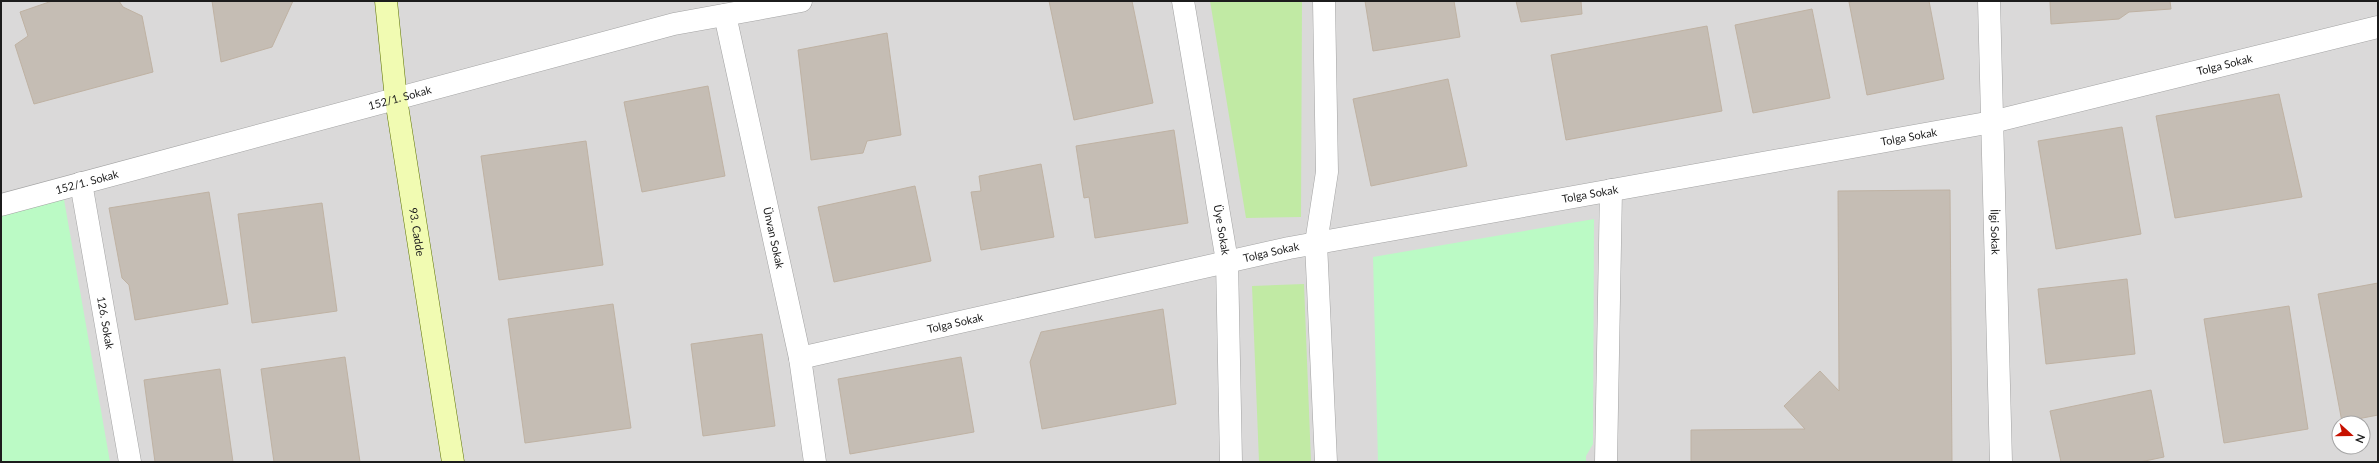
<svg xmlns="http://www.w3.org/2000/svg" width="2379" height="463" viewBox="0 0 2379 463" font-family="Lato,sans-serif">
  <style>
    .residential { fill: #dad9d9; fill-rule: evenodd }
    .grass { fill: #c1eaa4 }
    .park { fill: #bbfac5 }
    .building { fill: #c5bdb4; stroke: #bfb2a3 }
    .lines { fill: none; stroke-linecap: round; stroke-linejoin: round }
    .street-casing { stroke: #a3a3a3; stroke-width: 23 }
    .secondary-casing { stroke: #5d7302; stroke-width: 23 }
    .street { stroke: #fff; stroke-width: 22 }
    .secondary { stroke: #f1fbb2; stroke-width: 22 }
    .labels { text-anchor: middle; stroke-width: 3; stroke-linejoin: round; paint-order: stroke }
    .street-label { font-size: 11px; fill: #1c1c1c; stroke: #fff }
  </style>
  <rect width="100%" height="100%" fill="#eeeae1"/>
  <!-- residential -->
  <path class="residential" d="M1,1h2377v461h-2377zM2339,423h24v24h-24z"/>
  <!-- grass -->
  <path class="grass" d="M1210,1h92l-1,216 -55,1z
    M1304,284l7,178h-52l-7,-176z"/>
  <!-- park -->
  <path class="park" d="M62,188l48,274h-109v-257z
    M1594,219l-1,225 -7,12v6h-208l-5,-205z"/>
  <!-- building -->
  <path class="building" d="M52,1h67l4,6 19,9 11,56 -119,32 -19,-59 13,-9 -8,-24z
    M212,1h81l-21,46 -51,15z
    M1049,1h83l21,102 -79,17z
    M1365,1h89l6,36 -87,14z
    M1516,1h65l1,13 -61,8z
    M1855,1h74l15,78 -77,16 -18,-93z
    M2050,1h120l1,8 -42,3 -10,7 -68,5z
    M1812,9l18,89 -77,15 -18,-88z
    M1707,26l15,85 -156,29 -15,-85z
    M887,33l14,102 -34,6 -4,12 -52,7 -13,-110z
    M1448,79l19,87 -96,20 -18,-87z
    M708,86l17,90 -83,16 -18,-90z
    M2279,94l23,103 -127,21 -19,-102z
    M2122,127l19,107 -85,15 -18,-108z
    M1174,130l14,93 -93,15 -6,-41 -5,1 -8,-52z
    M586,141l17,124 -104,15 -18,-124z
    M1041,164l13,73 -73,13 -10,-58 10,-1 -2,-15z
    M915,186l16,75 -97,21 -16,-75z
    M1950,190l2,272h-261v-32l114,-1 -21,-23 36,-35 19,20 -1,-200z
    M209,192l19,112 -93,16 -6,-35 -7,-7 -13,-70z
    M322,203l15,108 -85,12 -14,-109z
    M2127,279l8,75 -89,10 -8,-75z
    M2378,283v132l-36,7 -24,-128z
    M613,304l18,124 -106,15 -17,-124z
    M2289,306l19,123 -84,14 -20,-124z
    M1163,309l13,95 -134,25 -12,-67 11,-30z
    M762,334l13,92 -72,10 -12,-92z
    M345,357l15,105h-86l-13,-93z
    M961,357l13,75 -124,22 -12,-75z
    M220,369l13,93h-78l-11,-82z
    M2151,390l13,67 -24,5h-79l-11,-51z"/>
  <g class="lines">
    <defs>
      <g id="street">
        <path id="s1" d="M1183,1l44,260 4,201"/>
        <path d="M1324,1l3,171 -11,71 10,219"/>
        <path id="s2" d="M1989,1l12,461"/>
        <path id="s3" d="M725,15l75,343 15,104"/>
        <path id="s4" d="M81,183l49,279"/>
        <path id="s5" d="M1,205l673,-181 127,-23"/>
        <path id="s6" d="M800,358l489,-110 703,-126 386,-95"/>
        <path d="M1606,462l5,-272"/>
      </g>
      <g id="secondary">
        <path id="s7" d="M386,1l10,98 57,363"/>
      </g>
    </defs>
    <!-- street casing -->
    <use href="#street" class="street-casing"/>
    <!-- secondary casing -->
    <use href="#secondary" class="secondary-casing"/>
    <!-- street -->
    <use href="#street" class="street"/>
    <!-- secondary -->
    <use href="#secondary" class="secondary"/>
  </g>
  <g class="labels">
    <!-- street labels -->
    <g class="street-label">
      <text dy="4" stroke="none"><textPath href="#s6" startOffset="1455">Tolga Sokak</textPath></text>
      <text dy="4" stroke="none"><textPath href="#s5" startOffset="413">152/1. Sokak</textPath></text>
      <text dy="4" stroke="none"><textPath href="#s6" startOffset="1131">Tolga Sokak</textPath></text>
      <text dy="4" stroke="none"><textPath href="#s5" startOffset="89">152/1. Sokak</textPath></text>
      <text dy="4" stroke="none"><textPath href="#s6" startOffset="807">Tolga Sokak</textPath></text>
      <text dy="4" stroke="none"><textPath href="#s1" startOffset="232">Üye Sokak</textPath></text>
      <text dy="4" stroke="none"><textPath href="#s7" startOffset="233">93. Cadde</textPath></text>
      <text dy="4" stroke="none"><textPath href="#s2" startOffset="231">İlgi Sokak</textPath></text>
      <text dy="4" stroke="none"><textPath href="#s3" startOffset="228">Ünvan Sokak</textPath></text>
      <text dy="4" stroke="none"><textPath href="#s6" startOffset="483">Tolga Sokak</textPath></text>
      <text dy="4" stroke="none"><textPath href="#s4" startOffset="142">126. Sokak</textPath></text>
      <text dy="4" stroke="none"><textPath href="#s6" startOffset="159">Tolga Sokak</textPath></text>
    </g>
  </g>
  <!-- border -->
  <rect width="2379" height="463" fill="none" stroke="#1c1c1c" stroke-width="4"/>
  <!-- north arrow -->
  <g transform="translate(2351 435) rotate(111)"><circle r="19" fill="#ffffff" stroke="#a4a4a4"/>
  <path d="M0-3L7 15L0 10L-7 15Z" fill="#c71100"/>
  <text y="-6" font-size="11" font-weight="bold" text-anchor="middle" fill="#1c1c1c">N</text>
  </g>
</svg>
